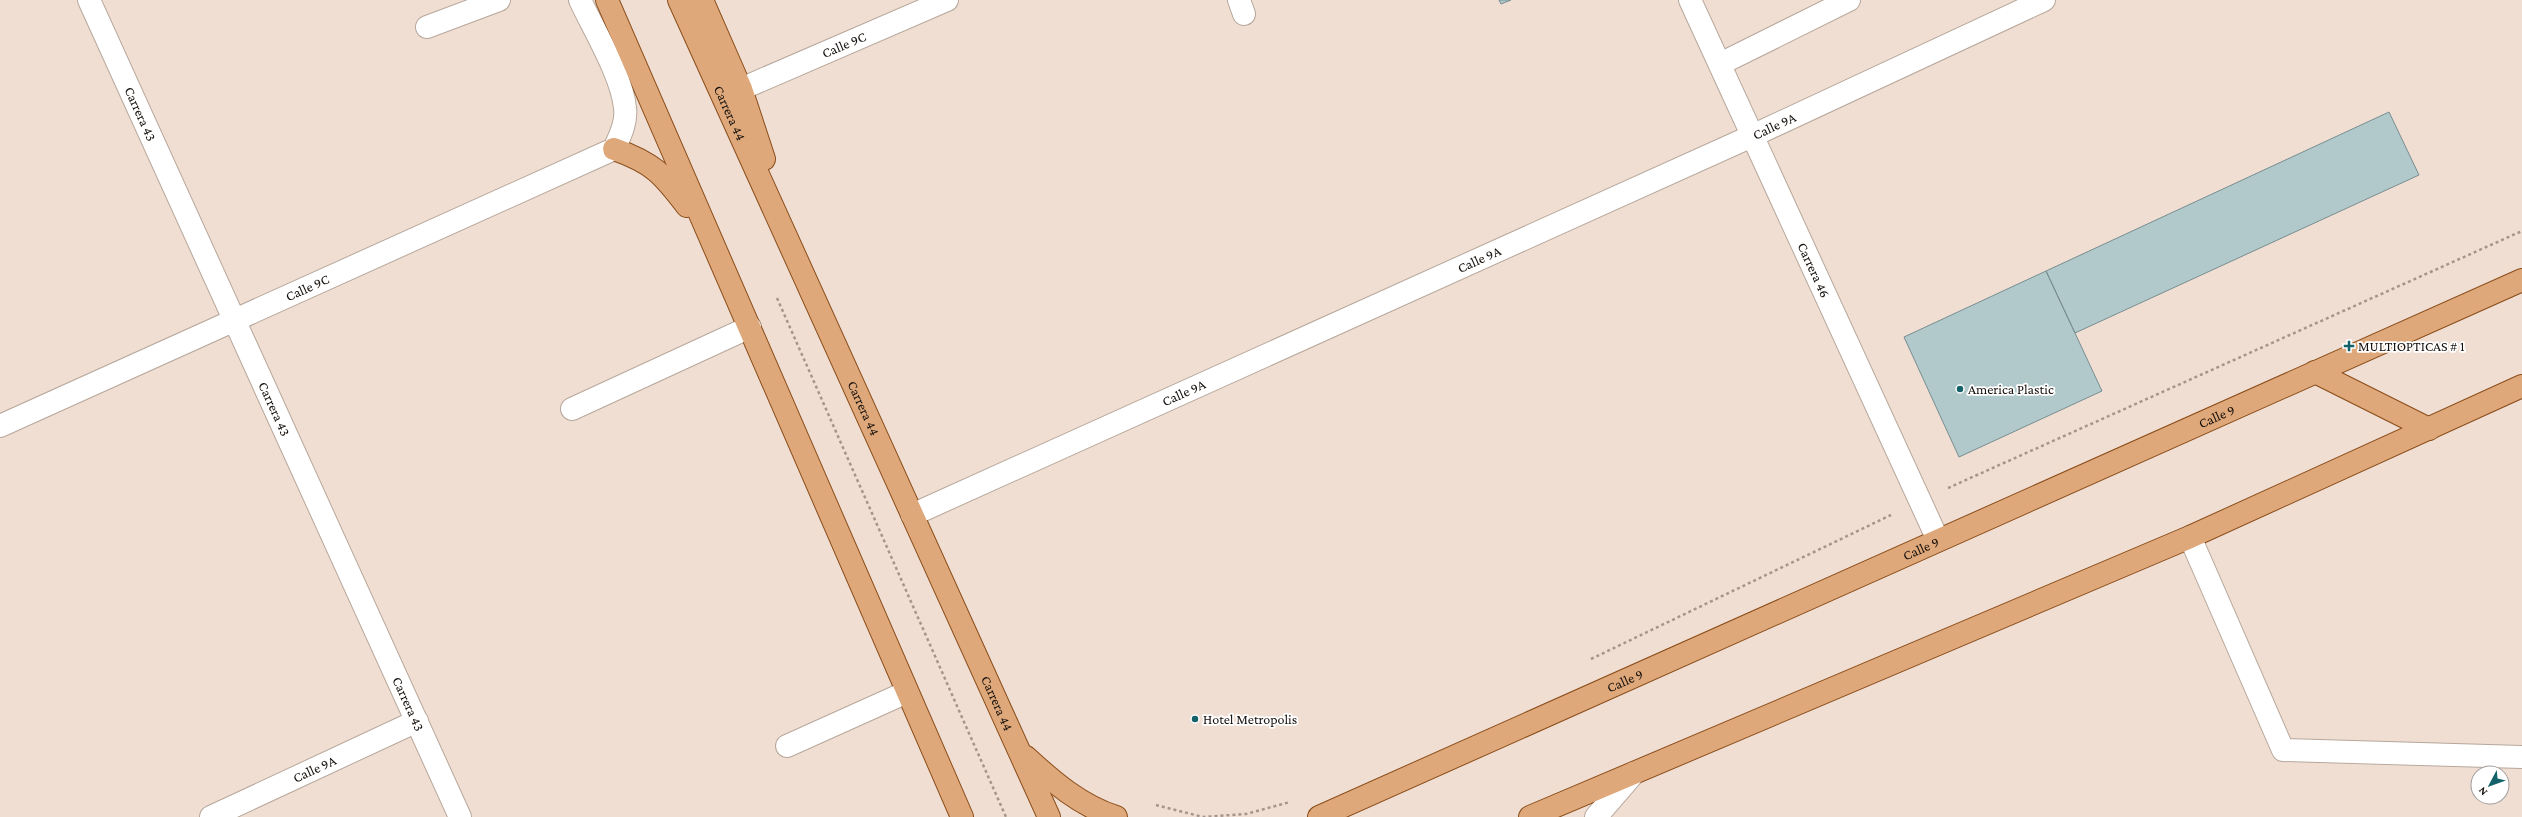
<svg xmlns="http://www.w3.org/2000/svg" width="2522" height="817" viewBox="0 0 2522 817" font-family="'Crimson Pro',serif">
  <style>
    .building { fill: #b2c9cc; stroke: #778d8f }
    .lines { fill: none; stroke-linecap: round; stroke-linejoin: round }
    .minor-casing { stroke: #b7a79b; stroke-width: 24 }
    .major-casing { stroke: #8a4d1a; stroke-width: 24 }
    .path { stroke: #a4968d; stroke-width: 2.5; stroke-dasharray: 3 3; stroke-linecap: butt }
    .minor { stroke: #fff; stroke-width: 22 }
    .major { stroke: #dea87a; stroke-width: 22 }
    .poi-dot { fill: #13626a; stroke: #fff; stroke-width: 1.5 }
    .labels { text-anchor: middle; stroke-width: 3.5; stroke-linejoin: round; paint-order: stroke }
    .street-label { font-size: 14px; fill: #16100c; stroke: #fff }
    .poi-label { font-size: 14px; fill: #16100c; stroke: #fff; text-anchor: start }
  </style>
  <rect width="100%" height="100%" fill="#f0ded3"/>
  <!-- building -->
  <path class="building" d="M1499,0h12l-10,4z
    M2389,112l30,63 -344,158 -29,-62z
    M2046,271l56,120 -143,66 -55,-120z"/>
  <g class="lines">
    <defs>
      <g id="minor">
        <path id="s1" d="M89,0l371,817"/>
        <path d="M1239,0l5,14"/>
        <path id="s2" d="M1690,0l248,540"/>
        <path d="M427,27l72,-27"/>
        <path d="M1720,64l129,-64"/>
        <path id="s3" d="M741,89l206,-89"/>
        <path d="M572,409l178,-82"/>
        <path id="s4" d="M0,426l614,-277c6,-13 13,-27 11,-41 -3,-32 -31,-78 -45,-108"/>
        <path id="s5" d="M912,515l840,-379 292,-136"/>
        <path d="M2190,537l93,213 239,7"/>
        <path d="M787,746l120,-54"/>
        <path id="s6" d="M211,817l206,-96"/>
        <path d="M1596,817l38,-44"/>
      </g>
      <g id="major">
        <path d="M607,0l355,817"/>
        <path id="s7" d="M679,0l370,817"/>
        <path d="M702,0l39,89 23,70"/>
        <path d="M614,149c39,14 48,24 73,57"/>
        <path d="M2315,372l114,57"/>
        <path d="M1026,757c27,25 55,49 90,60"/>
        <path id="s8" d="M1319,817l1203,-537"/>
        <path d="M1530,817l660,-280 332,-151"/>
      </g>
    </defs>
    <!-- minor casing -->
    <use href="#minor" class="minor-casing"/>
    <!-- major casing -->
    <use href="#major" class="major-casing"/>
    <!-- path -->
    <path class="path" d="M777,298l229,519
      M1948,488l574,-257
      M1591,659l300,-144
      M1156,805l47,12 43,-3 44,-12"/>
    <!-- minor -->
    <use href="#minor" class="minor"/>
    <!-- major -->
    <use href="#major" class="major"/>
  </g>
  <!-- markers -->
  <g class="poi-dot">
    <path d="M2347 340h4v4h4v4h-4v4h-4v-4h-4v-4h4z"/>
    <circle cx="1960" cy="389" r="4"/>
    <circle cx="1195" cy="719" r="4"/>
  </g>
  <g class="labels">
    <!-- street labels -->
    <g class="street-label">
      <text dy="5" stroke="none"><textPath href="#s3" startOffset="112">Calle 9C</textPath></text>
      <text dy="5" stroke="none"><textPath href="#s1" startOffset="125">Carrera 43</textPath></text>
      <text dy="5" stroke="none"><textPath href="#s7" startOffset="124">Carrera 44</textPath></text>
      <text dy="5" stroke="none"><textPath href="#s5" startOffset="946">Calle 9A</textPath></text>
      <text dy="5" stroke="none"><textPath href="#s5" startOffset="622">Calle 9A</textPath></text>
      <text dy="5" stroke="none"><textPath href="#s2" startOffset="297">Carrera 46</textPath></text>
      <text dy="5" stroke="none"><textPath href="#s4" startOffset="337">Calle 9C</textPath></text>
      <text dy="5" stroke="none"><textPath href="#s5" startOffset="298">Calle 9A</textPath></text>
      <text dy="5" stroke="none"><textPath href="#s1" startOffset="449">Carrera 43</textPath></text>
      <text dy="5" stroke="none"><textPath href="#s7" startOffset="448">Carrera 44</textPath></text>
      <text dy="5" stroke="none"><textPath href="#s8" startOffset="983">Calle 9</textPath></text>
      <text dy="5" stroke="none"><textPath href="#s8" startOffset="659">Calle 9</textPath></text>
      <text dy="5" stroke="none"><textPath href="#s8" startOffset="335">Calle 9</textPath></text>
      <text dy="5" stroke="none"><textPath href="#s1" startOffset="773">Carrera 43</textPath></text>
      <text dy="5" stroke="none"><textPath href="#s7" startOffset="772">Carrera 44</textPath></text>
      <text dy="5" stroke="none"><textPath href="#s6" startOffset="114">Calle 9A</textPath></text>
    </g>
    <!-- poi labels -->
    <g class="poi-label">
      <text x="2358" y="351">MULTIOPTICAS # 1</text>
      <text x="1968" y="394">America Plastic</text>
      <text x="1203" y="724">Hotel Metropolis</text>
    </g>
  </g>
  <!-- north arrow -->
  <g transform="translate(2490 785) rotate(229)"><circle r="19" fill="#ffffff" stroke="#a29f9e"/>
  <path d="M0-3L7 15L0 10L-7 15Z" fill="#13626a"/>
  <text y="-6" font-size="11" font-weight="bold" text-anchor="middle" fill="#16100c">N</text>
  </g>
</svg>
